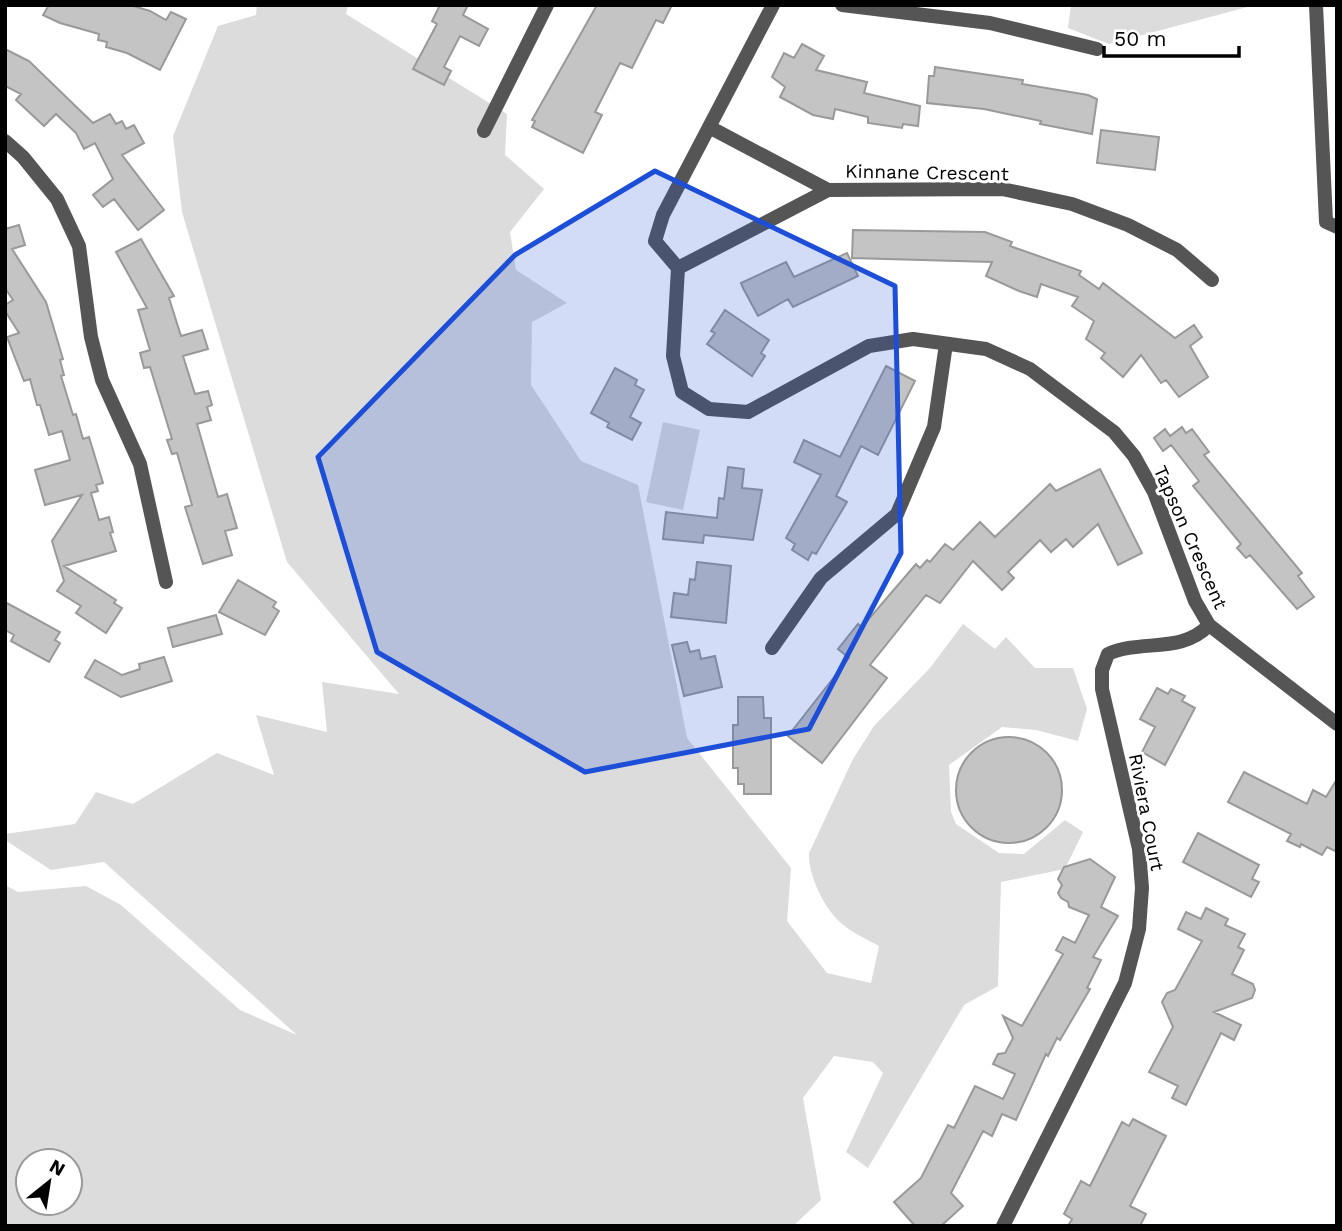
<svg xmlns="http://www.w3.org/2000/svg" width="1342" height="1231" viewBox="0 0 1342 1231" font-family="'Work Sans',sans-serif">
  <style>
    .green { fill: #dcdcdc; fill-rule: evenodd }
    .building { fill: #c4c4c4; stroke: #999; stroke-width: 2 }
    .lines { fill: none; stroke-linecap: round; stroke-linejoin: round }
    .minor { stroke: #555; stroke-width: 14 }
    .marked { fill: #1d4ed8; fill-opacity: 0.2; stroke: #1d4ed8; stroke-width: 5; stroke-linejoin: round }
    .labels { text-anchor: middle; stroke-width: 6; stroke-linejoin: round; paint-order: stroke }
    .street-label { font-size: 19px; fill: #000; stroke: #fff }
  </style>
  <rect width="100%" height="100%" fill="#fff"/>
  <!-- green -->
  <path class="green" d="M257,5h91l-2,9 161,100 -2,41 39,34 -34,43 6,38 51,33 -35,19 -1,63 50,76 57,24 49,253 104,130 -4,53 40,52 44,10 8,-37c-13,-7 -28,-14 -38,-23 -17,-15 -33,-48 -32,-70l44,-94 21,-33 56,-58 33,-44 32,25 11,-12 29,31h38l14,41 -9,32 -42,-11 -34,-3 -53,38 2,47 5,12 43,29 25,1 41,-34 18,12 -18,37 -64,13 -3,104 -34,19 -96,163 -22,-16 37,-79 -10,-11 -39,-6 -31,42 18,102 -28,26h-788v-341l13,7 68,-6 35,19 119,105 57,25 -193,-173 -53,8 -46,-30v-6l70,-10 21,-32 37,12 84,-51 57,22 -18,-60 71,17 -5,-50 77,12 -112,-132 -105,-350 -9,-76 45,-110 38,-11zM28,1161h42v42h-42z
    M1071,5h184l-146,39 -41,-16z
    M663,422l37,8 -17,80 -37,-8z"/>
  <!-- building -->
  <path class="building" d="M49,5h81l20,6 16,9 5,-8 15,7 -26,51 -33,-17 -21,-6 1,-5 -9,-2 1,-6 -39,-11 -17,-8z
    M440,5h28l-5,10 25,14 -9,17 -19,-10 -16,31 7,4 -7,14 -31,-16 24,-45 -5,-3z
    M597,5h75l-9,18 -7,-3 -24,48 -12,-5 -25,49 7,3 -19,38 -51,-26 3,-6 -3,-1z
    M802,44l22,12 -8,14 51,12 -3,11 56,13 -2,20 -15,-2 -1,4 -34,-5v-6l-33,-8 -2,10 -20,-4 -33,-18 5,-10 -13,-10 12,-24 10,5z
    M5,49l24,12 64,62 17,-9 6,10 6,-3 4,8 8,-4 10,18 -22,12 42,55 -26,20 -24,-31 -11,8 -10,-12 20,-16 -18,-36 -11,6 -8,-16 -20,-19 -12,12 -28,-26 5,-6 -16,-8z
    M935,67l88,13 -1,4 66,11 9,4 -5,35 -52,-10 1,-3 -57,-12 -57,-6 2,-27h5z
    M1101,130l58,7 -4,33 -58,-7z
    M19,225l6,20 -13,4 34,53 17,57 -3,1 4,15 -3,1 12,39 3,-1 7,25 6,-2 14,46 -7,2 2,6 -7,2 8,27 10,-3 4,15 -3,1 6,18 -52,15 52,34 -2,3 8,5 -16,25 -30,-20 5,-7 -24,-15 7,-10 -12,-40 30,-46 -37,10 -10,-35 35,-10 -8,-29 -13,4 -9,-30h-3l-7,-26 -6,2 -17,-44 12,-4 -14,-22v-6l8,-5 -8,-12v-59z
    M853,230l132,2 27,10 -2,4 71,25 -2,4 20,14 4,-6 72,55 19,-13 8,12 -12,9 18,31 -29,20 -13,-17 -5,3 -20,-28 -18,22 -22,-19 4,-5 -19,-14 8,-18 -22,-15 6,-9 -37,-13 -4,13 -18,-6 -33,-15 6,-14 -140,-4z
    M141,239l33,57 -5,2 12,38 21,-6 6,19 -25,7 12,38 13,-3 4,14 -5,2 4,13 -14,4 21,73 9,-3 10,34 -12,3 7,24 -29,9 -18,-57 7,-2 -15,-52 -5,1 -5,-14 5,-1 -22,-72 -6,1 -4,-15 10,-3 -12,-40 9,-2 -31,-56z
    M847,253l11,23 -65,31 -5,-8 -30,17 -15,-28 -2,-5 45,-21 8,15z
    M725,310l44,30 -8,13 4,3 -13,20 -45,-32 8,-11 -4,-2z
    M886,366l29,15 -37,74 -17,-9 -25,50 11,6 -31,52 -4,-2 -4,8 -16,-10 3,-6 -9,-6 35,-63 -27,-13 10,-22 36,17z
    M615,368l22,12 -2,5 9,5 -14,27 11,6 -9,17 -25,-13 2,-4 -18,-10z
    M1182,427l4,6 6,-4 17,23 -5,3 98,118 -4,3 16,21 -17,12 -47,-54 -4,3 -9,-10 4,-4 -48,-58 6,-5 -28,-36 -8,6 -9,-13 11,-9 5,7z
    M728,467l16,2 -2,19 20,2 -9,50 -49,-5 -1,8 -40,-4 3,-27 51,6 2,-20 5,1z
    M1100,469l42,84 -24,12 -20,-41 -25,23 -7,-8 -15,13 -11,-12 -32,32 6,6 -12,12 -29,-29 -33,42 -14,-8 -56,70 17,13 -65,85 -34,-27 61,-78 -11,-9 20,-25 4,3 54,-63 4,4 7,-8 3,2 15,-18 8,6 27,-28 15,15 55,-53 6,7z
    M697,562l34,4 -5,57 -55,-6 3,-24 14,2 2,-16 5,1z
    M238,580l38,22 -3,5 6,4 -14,24 -46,-23z
    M5,602l55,30 -5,8 5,3 -11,19 -38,-21 3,-6 -9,-5z
    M216,615l6,19 -49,13 -5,-19z
    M687,642l3,10 9,-2 2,9 14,-3 7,31 -38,9 -12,-51z
    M164,657l8,24 -51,16 -36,-20 10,-17 27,15 18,-6 -1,-5z
    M1157,688l11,6 3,-5 14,7 -3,5 13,7 -30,57 -23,-13 13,-25 -15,-8z
    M738,697h25l1,21h7v76h-27v-10h-6v-16h-5v-43h5z
    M956 790a53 53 0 1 1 106 0a53 53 0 1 1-106 0Z
    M1244,772l63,32 6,-14 13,7 11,-18v73l-10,-5 -5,8 -21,-11 -1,3 -13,-6 4,-7 -63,-32z
    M1198,833l61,32 -7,14 7,3 -8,15 -68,-35z
    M1090,859l25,18 -14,30 17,9 -25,41 8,3 -14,28 3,1 -30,51 -3,-2 -9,18 -2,-2 -30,66 -14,-6 -10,22 -9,-5 -32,62 12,13 -22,20h-26l-21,-24 27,-24 27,-53 6,3 21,-42 28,13 12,-25 -22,-10 5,-10 7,-1 8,-15 -10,-22 19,10 41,-72 -7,-4 7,-13 12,6 14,-28 -20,-8 -1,-5 -7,-4 -3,-5 4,-8 -4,-6 6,-12z
    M1206,908l22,11 -3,6 20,9 -7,13 6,3 -12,24 21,10 2,6 -3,8 -38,14 27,13 -7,15 -13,-7 -35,72 -14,-7 6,-12 -29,-14 24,-45 -11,-25 5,-9 8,-3 27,-49 -24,-12 8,-17 15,7z
    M1133,1119l33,17 -36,70 16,8 -6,12h-72l4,-7 -8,-5 17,-33 9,5 32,-64 7,4z"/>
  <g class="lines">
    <!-- minor -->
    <path class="minor" d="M773,5l-110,210 -8,26 23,27 -5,88 9,36 27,17 39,3 121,-66 44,-7 73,10 44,20 84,63 20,24 20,36 41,109 14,24 128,99
      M842,5l148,18 107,26
      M1316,5l10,217 11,5
      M711,128l117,62
      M484,131l63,-126
      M5,141l18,16 34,42 22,47 12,91 11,43 38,84 26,118
      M678,268l150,-78 174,-1 70,15 56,21 49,25 35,30
      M772,648l49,-70 76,-64 37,-87 12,-83
      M1003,1226l122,-243 14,-54 3,-41 -3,-39 -37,-160v-19l6,-16c33,-15 74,0 101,-29"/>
  </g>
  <!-- marked area -->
  <path class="marked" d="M655,171l240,115 6,267 -92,176 -224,43 -208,-120 -59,-195 197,-202z"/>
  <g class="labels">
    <!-- street labels -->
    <g class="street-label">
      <text transform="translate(927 172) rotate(1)" y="7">Kinnane Crescent</text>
      <text transform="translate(1191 537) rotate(66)" y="7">Tapson Crescent</text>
      <text transform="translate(1147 812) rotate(79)" y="7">Riviera Court</text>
    </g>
  </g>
  <!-- border -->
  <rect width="1342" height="1231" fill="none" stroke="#000000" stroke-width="14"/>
  <!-- north arrow -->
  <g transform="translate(49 1182) rotate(30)"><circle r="33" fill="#ffffff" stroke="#999999" stroke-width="2"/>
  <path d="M0-5L12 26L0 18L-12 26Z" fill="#000000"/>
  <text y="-10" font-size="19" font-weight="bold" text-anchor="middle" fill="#000000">N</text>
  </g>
  <!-- scale -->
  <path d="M1104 46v10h135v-10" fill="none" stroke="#000000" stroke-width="3.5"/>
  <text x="1114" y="46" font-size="21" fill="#000000" stroke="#ffffff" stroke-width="5" paint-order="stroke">50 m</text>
</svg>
